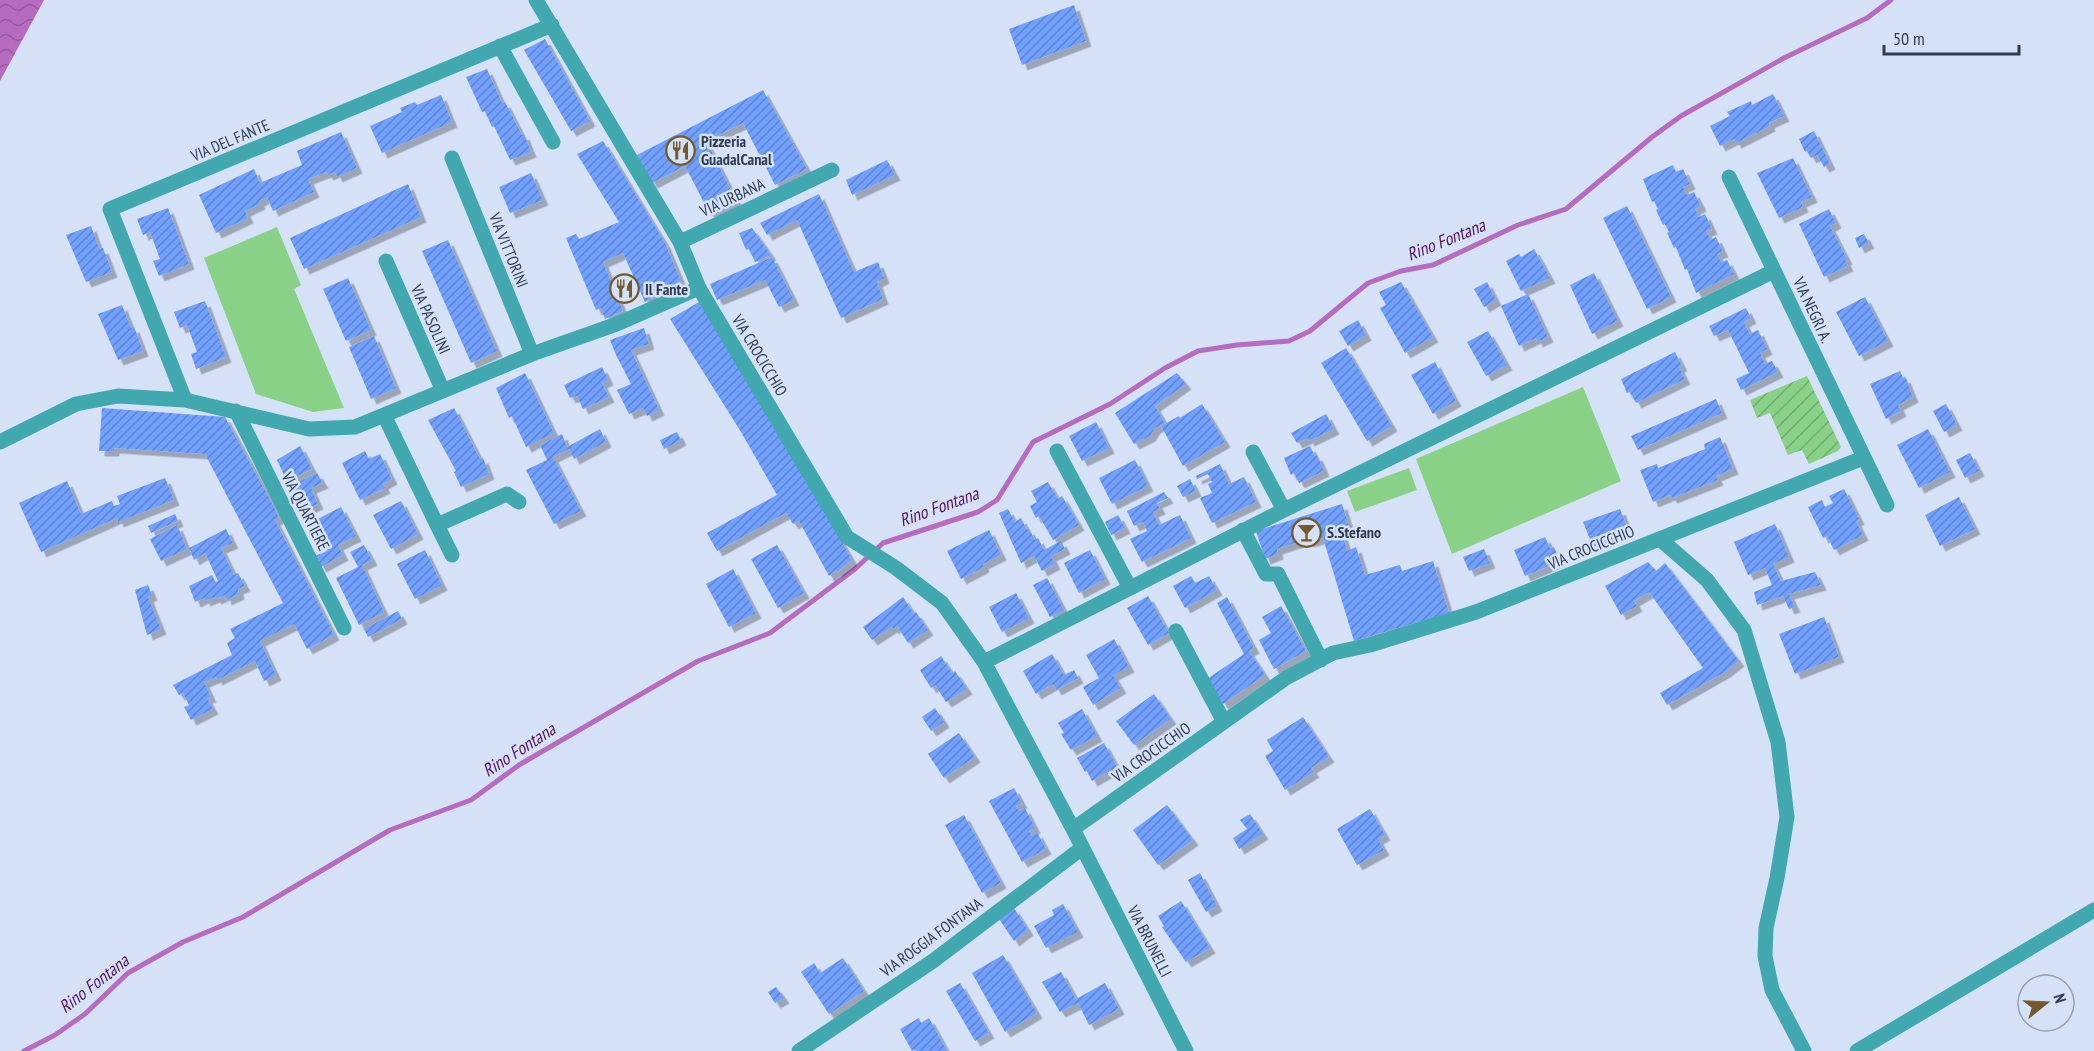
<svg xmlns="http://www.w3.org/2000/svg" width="2094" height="1051" viewBox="0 0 2094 1051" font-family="'PT Sans Narrow',sans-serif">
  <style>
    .park { fill: #89d186 }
    .garden { fill: url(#garden-furrows) }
    .water { fill: url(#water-waves) }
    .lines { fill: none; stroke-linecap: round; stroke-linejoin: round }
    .stream { stroke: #b76bc0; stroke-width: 5 }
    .building { fill: url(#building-hatch); filter: url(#shadow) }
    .minor { stroke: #42a8b0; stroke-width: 15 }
    .labels { text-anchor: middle; stroke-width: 5; stroke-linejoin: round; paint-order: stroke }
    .street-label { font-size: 16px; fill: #2f3b51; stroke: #d5e1f7 }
    .poi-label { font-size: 16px; font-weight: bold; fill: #2f3b51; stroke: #d5e1f7; text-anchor: start }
    .water-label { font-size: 18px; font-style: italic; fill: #591162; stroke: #d5e1f7 }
  </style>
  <defs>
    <pattern id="garden-furrows" width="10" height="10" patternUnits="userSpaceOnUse" patternTransform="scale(1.5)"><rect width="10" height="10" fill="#89d186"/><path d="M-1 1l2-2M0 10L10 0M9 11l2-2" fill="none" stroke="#70ab70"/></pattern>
    <pattern id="water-waves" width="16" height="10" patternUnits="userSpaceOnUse" patternTransform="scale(1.5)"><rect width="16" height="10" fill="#b76bc0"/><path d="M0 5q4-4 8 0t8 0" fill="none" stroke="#95599e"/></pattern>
    <pattern id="building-hatch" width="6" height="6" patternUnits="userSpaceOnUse" patternTransform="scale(1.5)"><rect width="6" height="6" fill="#71a0fe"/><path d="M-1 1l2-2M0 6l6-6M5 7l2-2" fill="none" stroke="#5d84d0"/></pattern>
    <filter id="shadow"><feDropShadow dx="5.5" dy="5.5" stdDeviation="0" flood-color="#0004"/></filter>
  </defs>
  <rect width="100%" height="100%" fill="#d5e1f7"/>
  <!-- park -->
  <path class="park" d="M277,227l24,58 -7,4 50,119 -31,4 -57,-18 -52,-136z
    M1583,387l38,94 -169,73 -36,-95z
    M1409,468l8,22 -62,22 -8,-21z"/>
  <!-- garden -->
  <path class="garden" d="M1807,376l34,71 -3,4 -29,13 -7,-14 -14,5 -18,-42 -13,5 -7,-18z"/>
  <!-- water -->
  <path class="water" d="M0,0h44l-44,81z"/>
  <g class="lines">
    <!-- stream -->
    <path class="stream" d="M24,1051l31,-16 30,-21 43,-41 55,-31 60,-25 147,-87 81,-30 48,-35 179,-104 72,-28 85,-64 28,-26 95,-31 19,-12 36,-58 77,-38 55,-36 33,-17 39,-6 52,-4 21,-10 58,-48 33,-12 32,-6 85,-40 48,-16 86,-72 29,-21 103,-58 83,-40 24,-18"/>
  </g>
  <!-- building -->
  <path class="building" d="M1074,5l12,36 -64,24 -13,-36z
    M545,39l45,82 -19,10 -47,-81z
    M487,69l15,34 3,-1 17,33 2,-1 7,18 -21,8 -16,-34 -2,1 -7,-16 -3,1 -16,-35z
    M763,90l44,79 -32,16 -32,-62 -37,18 32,63 -27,12 -26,-50 -33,17 -15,-28z
    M1773,94l11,22 -15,7 1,3 -34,17 -2,-4 -14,7 -10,-20 20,-10 -3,-4 24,-11 1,4z
    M441,95l11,27 -70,31 -12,-27 32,-14 -2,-4 15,-6 2,3z
    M1814,131l16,33 -6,3 -7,-12 -6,3 -4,-7 -2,1 -6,-13z
    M341,132l16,36 -20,9 -2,-5 -7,3 -2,-3 -18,7 6,13 -41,19 -6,-14 -8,4 1,3 -15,7 3,7 -32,15 -17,-38 55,-26 6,14 42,-18 -5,-14z
    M603,141l62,102 15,36 -1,4 -3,2 -31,17 -22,-49 -20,9 20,49 -18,8 -4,-11 -5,2 -30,-72 10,-4 3,5 40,-17 -42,-68z
    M1793,158l19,39 -11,5 2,5 -24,11 -22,-45z
    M887,160l8,15 -43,20 -6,-15z
    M1673,165l3,7 7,-3 7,15 -7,3 4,8 7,-3 7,14 -6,3 4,8 6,-3 7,15 -6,2 5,9 5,-3 7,15 -6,2 4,8 6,-2 7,14 -38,19 -9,-24 -2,1 -9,-23 -2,1 -7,-15 2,-1 -4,-8 -2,1 -7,-15 2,-1 -4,-8 -2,1 -9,-23z
    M531,173l12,27 -33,13 -11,-26z
    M408,184l13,33 -117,52 -14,-31z
    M819,194l35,78 24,-10 6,16 -7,4 6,17 -42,19 -44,-98 -30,15 -7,-12z
    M1627,206l44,91 -24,12 -44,-91z
    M168,208l21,56 -30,12 -6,-15 7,-2 -10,-27 -7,3 -6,-16z
    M1829,209l7,14 -6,3 17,33 -2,1 3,6 -24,11 -25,-53z
    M91,226l8,23 4,-1 9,24 -26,10 -20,-47z
    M752,228l19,27 -16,7 -6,-13 -3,1 -7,-17z
    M1864,234l5,9 -10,5 -4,-10z
    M448,240l49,111 -26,12 -49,-112z
    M1534,249l16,29 -29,13 -15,-30 13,-7 2,3z
    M772,257l22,43 -15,7 -14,-27 -48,20 -7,-16z
    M1594,273l24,48 -26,13 -22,-49z
    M348,278l23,52 -25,11 -23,-52z
    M1401,282l32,55 -28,16 -25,-45 6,-3 -7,-13z
    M1487,282l9,18 -12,7 -10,-18z
    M1528,294l20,43 -11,5 -1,-4 -17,8 -18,-40z
    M1865,297l23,44 -29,15 -23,-44z
    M205,301l21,56 -30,12 -5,-15 6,-2 -10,-27 -7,3 -6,-16z
    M699,302l31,43 122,215 -15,12 -1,-2 -7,6 -30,-55 -6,3 -7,-11 -69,38 -10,-18 70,-38 -36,-63 -71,-113z
    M122,305l9,23 3,-1 9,24 -25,9 -20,-46z
    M1746,308l5,10 -7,4 6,12 8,-4 9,19 -7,4 5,11 7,-3 6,11 -37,18 -5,-11 13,-6 -21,-43 -14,6 -5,-10z
    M1358,320l8,15 -18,11 -9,-15z
    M644,328l5,16 -18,6 28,60 -12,6 -4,-8 -14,6 -12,-24 14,-6 -15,-29 -6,-15z
    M1488,331l19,34 -21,11 -19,-34z
    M374,336l22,52 -25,11 -22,-52z
    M1346,348l46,78 -25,15 -46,-78z
    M1675,352l7,14 -3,1 6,12 -49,24 -6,-11 -3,1 -6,-14z
    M1435,362l21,39 -23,13 -22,-39z
    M602,367l6,13 -6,3 7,14 -26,12 -6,-13 -7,2 -6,-13z
    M1900,371l3,7 2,-1 8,20 -15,8 3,6 -15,8 -16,-35z
    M525,373l29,60 -28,14 -14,-31 -3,2 -13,-30z
    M1177,373l9,11 -31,22 10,17 -10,5 -5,8 -16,8 -19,-31z
    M1716,399l6,14 -84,37 -7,-14z
    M1202,404l23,38 -42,24 -22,-40 18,-10 1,2z
    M1946,404l11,21 -13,7 -11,-21z
    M102,408l123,9 49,90 5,11 -4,2 59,115 -27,14 -13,-25 -34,17 16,34 -12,6 -9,-20 -38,19 -1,-3 -12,5 7,15 -4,1 6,11 -22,11 -7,-13 5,-2 -6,-12 -4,2 -6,-10 59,-30 -5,-12 8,-5 -5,-9 53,-26 -78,-149 -91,-6v3h-15z
    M454,408l26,51 3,-1 6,16 -28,13 -7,-15 2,-1 -28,-51z
    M1326,414l8,15 -25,12 -1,-3 -11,5 -6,-10z
    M1096,422l13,26 -27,13 -13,-25z
    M600,429l6,13 -32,17 -5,-10 -16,8 28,54 -27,13 -28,-54 21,-10 -7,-15 22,-11 5,13z
    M1928,429l22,43 -31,16 -22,-43z
    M677,432l4,8 -17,9 -4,-9z
    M1720,437l13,32 -17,7 2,4 -46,18 -2,-3 -17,7 -13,-32 17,-6 1,4 47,-19 -1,-5z
    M300,446l12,23 -25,12 -10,-21z
    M1310,446l5,10 2,-1 7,16 -25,12 -5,-10 -3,2 -7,-17z
    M365,451l4,8 11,-5 12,25 -9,5 2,4 -25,12 -18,-37z
    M1970,453l9,18 -14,7 -9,-18z
    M1135,460l13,26 -36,18 -13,-26z
    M1220,464l9,20 15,-7 12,25 -44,21 -12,-25 12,-5 -4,-9 4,-2 -4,-8 -11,5 -1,-3z
    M317,473l6,10 -12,5 7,16 -14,6 -12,-25z
    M165,478l9,22 -56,22 -1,-4 -76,34 -22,-49 48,-22 14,33 31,-13 2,5 6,-2 -3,-8z
    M1190,479l6,12 -13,6 -6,-11z
    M1048,482l10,17 4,-3 17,29 -26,15 -14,-24 -3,2 -6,-12 7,-4 -6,-11z
    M1844,489l15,30 -3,2 7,14 -29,15 -7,-14 -4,2 -15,-31 14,-7 3,7 8,-4 -4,-7z
    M1164,492l4,6 -11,5 3,6 -7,3 6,13 21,-10 11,23 -49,24 -12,-23 17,-8 -4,-9 -9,4 -7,-15z
    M1959,497l16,32 -35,17 -15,-31z
    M401,501l17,33 -27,15 -18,-34z
    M1342,504l8,26 -8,2 5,19 9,-4 9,28 35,-10 2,6 31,-10 16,52 -95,28 -31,-103 -15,4 -1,-3 -30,10 1,5 -13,5 -9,-28z
    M341,507l15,29 -18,9 5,10 -22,12 -6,-11 12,-5 -15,-29z
    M1008,509l7,13 6,-4 6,12 2,-1 6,11 3,-2 6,12 17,-9 4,8 -14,7 4,8 -13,7 -8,-15 -13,7 -22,-50z
    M1620,509l8,20 -8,4 1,2 -28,12 -10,-25z
    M175,514l3,7 -27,12 -3,-7z
    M1118,515l7,13 -14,7 -6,-13z
    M1775,524l14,33 -16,7 8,17 34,-9 6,13 -32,9 6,13 -6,2 -6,-13 -26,9 -3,-13 18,-7 -7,-17 -17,7 -14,-33z
    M177,525l10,24 -26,12 -11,-22z
    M226,529l7,14 -12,5 13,27 4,-2 7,13 -7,3 1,5 -13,6 -1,-5 -9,4 -1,-2 -10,4 -1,-3 -9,4 -6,-16 23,-11 4,8 2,-2 -13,-28 -11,7 -5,-12z
    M989,530l12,25 -18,9 1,3 -23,12 -14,-28z
    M1545,537l5,11 4,-1 6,14 -35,15 -11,-26z
    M364,545l8,15 -10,5 22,47 -25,13 -23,-47 22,-11 -8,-15z
    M777,545l27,48 -26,15 -27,-49z
    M1484,549l6,14 -21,8 -6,-14z
    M425,550l17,35 -27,14 -18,-35z
    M1090,550l15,29 -26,14 -15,-30z
    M1648,562l8,9 9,-8 74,98 -14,11 -58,33 -7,-12 43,-25 -54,-76 -15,9 3,5 -16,9 -16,-29z
    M733,569l23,44 -27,14 -23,-43z
    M1191,576l4,7 14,-7 8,14 -32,18 -12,-22z
    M1047,578l17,32 -14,7 -17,-32z
    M148,585l4,10 -4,2 13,32 -14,6 -12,-45z
    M1016,593l13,25 -27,14 -13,-25z
    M1148,596l21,37 -21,12 -21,-37z
    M903,597l11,17 2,-2 12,18 -20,13 -11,-17 -4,3 -1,-2 -20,13 -9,-13z
    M1227,597l27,51 -5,3 16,24 -42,29 -16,-25 37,-25 -27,-51z
    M1281,606l25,45 -32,18 -15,-29 12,-7 -9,-16z
    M398,611l4,8 -34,18 -4,-8z
    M1824,617l15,40 -44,17 -16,-40z
    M1114,639l15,28 -16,8 8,13 -28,17 -10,-18 16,-9 -13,-23z
    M1052,654l12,21 10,-5 4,8 -22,12 -3,-6 -17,10 -13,-23z
    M941,656l11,17 3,-2 12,18 -21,13 -11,-17 -4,3 -11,-18z
    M1154,694l17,25 -37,26 -18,-24z
    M935,708l9,14 -13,9 -9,-14z
    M1082,709l15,27 -26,14 -10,-16 3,-1 -6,-10z
    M1303,717l26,40 -18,11 3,4 -29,18 -20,-34 8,-5 -6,-11z
    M959,733l16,24 -31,21 -16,-24z
    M1104,743l13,24 -25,14 -5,-10 -2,1 -8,-14z
    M1014,788l8,15 -6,3 3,5 6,-3 10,20 -6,3 3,5 5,-4 9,17 -24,13 -33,-61z
    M1167,805l26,35 -35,25 -25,-35z
    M1370,809l15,26 -7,4 6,11 -27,15 -20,-36z
    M1250,814l13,20 -24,15 -6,-11 14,-9 -7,-9z
    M964,815l37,68 -19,10 -37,-68z
    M1200,873l17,33 -11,6 -18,-32z
    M1181,901l29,47 -24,14 -24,-35 2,-1 -6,-10z
    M1063,904l15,28 -32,16 -12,-22 20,-11 -2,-5z
    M1014,908l14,22 -14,11 -15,-22z
    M1003,955l34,58 -32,19 -33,-59z
    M843,958l21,33 -35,23 -28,-42 13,-9 6,10z
    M1061,972l15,27 29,-16 14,26 -30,16 -11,-22 -18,9 -18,-30z
    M960,983l29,50 -14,8 -29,-50z
    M776,987l8,11 -9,5 -7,-11z
    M919,1018l2,5 8,-5 18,33h-31l-1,-2 -3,2 -12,-22z"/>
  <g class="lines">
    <!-- minor -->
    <path class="minor" d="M536,0l144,242 19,46 148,249 49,31 46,35 42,59 89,167 113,222
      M500,46l53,96
      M452,158l80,196
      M1729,177l158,328
      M680,242l152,-72
      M386,261l57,130
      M185,400l-75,-191 442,-184
      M236,411l108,217
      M384,415l53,110 70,-31 12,8
      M0,442l76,-38 42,-8 67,4 124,29 46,-2 177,-73 85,-30 82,-36
      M1057,451l73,137
      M1253,452l31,58
      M437,525l15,30
      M1243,530l23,44h12l43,86
      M1660,539l47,41 37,50 34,112 9,75 -10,61 -11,50 -1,28 7,34 32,61
      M1176,631l48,91
      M984,662l300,-152 490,-239
      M1073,829l213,-151 47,-25 37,-8 106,-33 387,-154
      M799,1051l134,-90 149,-113
      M1857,1051l237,-141"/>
  </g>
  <!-- icons -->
  <defs>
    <symbol id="restaurant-ring" viewBox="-11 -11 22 22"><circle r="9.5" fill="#d5e1f7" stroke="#725a2b" stroke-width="1.5"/><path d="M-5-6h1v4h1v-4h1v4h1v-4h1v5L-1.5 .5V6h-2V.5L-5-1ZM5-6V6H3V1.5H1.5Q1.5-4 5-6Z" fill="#725a2b"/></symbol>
    <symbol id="bar-ring" viewBox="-11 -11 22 22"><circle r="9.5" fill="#d5e1f7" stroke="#725a2b" stroke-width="1.5"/><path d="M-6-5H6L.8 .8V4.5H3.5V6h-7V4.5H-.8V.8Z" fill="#725a2b"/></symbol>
  </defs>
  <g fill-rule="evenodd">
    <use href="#restaurant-ring" x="664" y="134" width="33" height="33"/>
    <use href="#restaurant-ring" x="608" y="272" width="33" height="33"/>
    <use href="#bar-ring" x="1290" y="516" width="33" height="33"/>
  </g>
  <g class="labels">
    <!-- street labels -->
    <g class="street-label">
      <text transform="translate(230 140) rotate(-23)" y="6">VIA DEL FANTE</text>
      <text transform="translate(732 197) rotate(-25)" y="6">VIA URBANA</text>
      <text transform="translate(509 250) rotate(68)" y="6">VIA VITTORINI</text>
      <text transform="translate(1813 310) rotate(65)" y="6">VIA NEGRI A.</text>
      <text transform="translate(431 319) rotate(66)" y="6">VIA PASOLINI</text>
      <text transform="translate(760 355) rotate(59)" y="6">VIA CROCICCHIO</text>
      <text transform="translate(306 511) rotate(63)" y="6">VIA QUARTIERE</text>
      <text transform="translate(1591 547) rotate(-22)" y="6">VIA CROCICCHIO</text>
      <text transform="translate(1151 752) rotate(-35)" y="6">VIA CROCICCHIO</text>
      <text transform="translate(931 937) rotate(-36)" y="6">VIA ROGGIA FONTANA</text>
      <text transform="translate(1150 941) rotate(63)" y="6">VIA BRUNELLI</text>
    </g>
    <!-- poi labels -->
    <g class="poi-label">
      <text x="701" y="147">Pizzeria<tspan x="701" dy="18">GuadalCanal</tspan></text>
      <text x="645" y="295">Il Fante</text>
      <text x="1327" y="538">S.Stefano</text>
    </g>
    <!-- water labels -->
    <g class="water-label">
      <text transform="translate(1446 240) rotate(-22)" y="6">Rino Fontana</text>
      <text transform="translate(939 507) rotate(-20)" y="6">Rino Fontana</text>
      <text transform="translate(519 750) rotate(-33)" y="6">Rino Fontana</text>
      <text transform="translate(94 984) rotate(-38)" y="6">Rino Fontana</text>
    </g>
  </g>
  <!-- north arrow -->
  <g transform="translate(2046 1003) rotate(72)"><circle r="28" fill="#d5e1f7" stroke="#939fb5" stroke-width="1.5"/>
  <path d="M0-4.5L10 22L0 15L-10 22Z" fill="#725a2b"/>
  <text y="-9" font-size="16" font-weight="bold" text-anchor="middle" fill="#2f3b51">N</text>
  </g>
  <!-- scale -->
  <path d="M1884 45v9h135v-9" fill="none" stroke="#2f3b51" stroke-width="3"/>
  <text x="1893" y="45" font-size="18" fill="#2f3b51" stroke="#d5e1f7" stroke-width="4.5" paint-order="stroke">50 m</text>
</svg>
